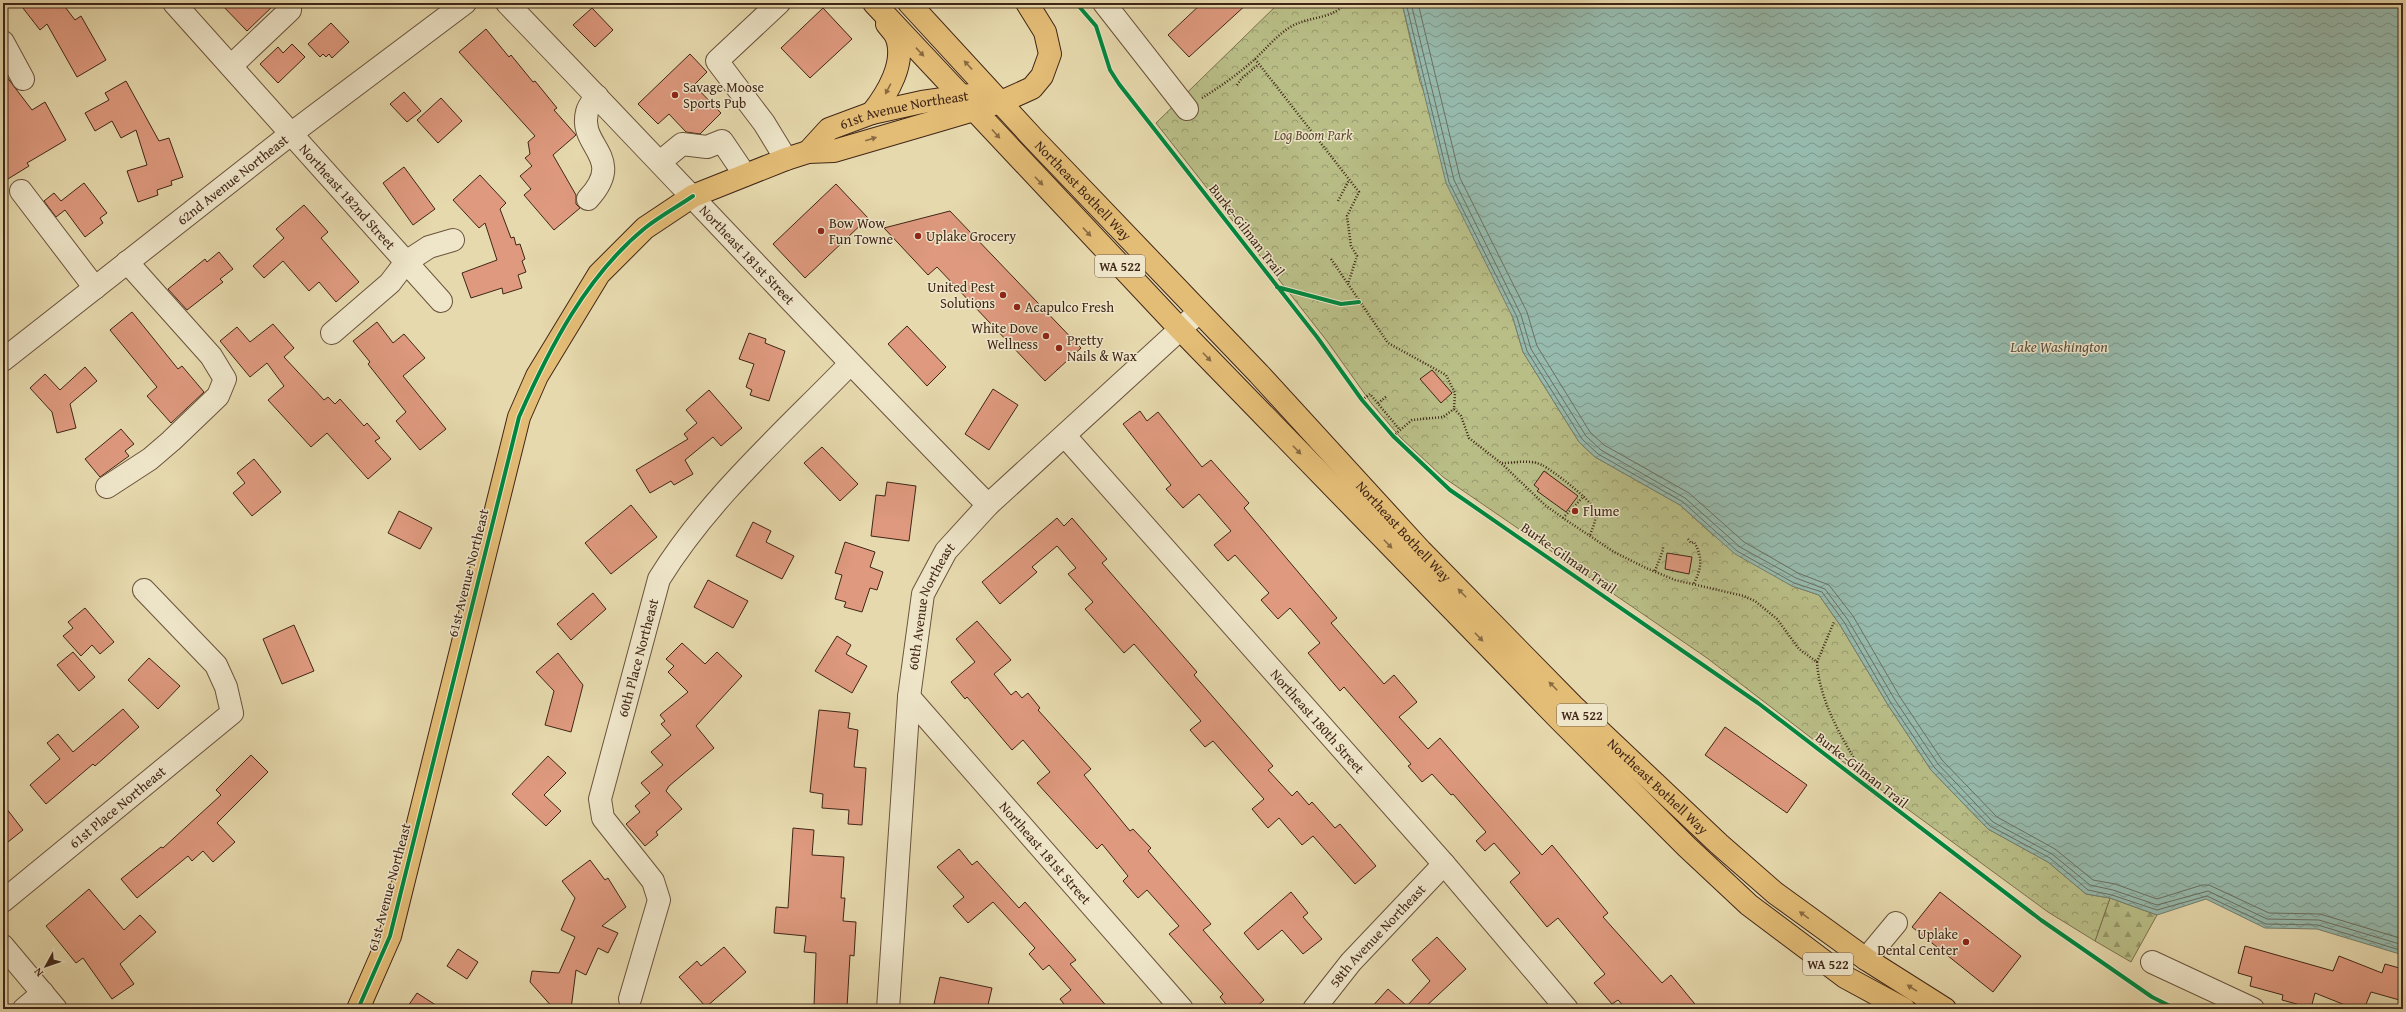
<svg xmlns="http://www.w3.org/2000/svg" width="2406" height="1012" viewBox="0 0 2406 1012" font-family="'Gentium Book Plus',serif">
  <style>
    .forest { fill: url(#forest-firs); stroke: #7c724f }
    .park { fill: url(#park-crowns); stroke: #7c724f }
    .water { fill: url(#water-waves); stroke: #747f71 }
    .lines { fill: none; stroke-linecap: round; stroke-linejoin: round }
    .shore { stroke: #6b7062; stroke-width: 1 }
    .building { fill: #de997e; stroke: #402617 }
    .minor-casing { stroke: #6a533c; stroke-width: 24 }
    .major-casing { stroke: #402617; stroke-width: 24 }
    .path { stroke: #402617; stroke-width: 2.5; stroke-dasharray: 1 2; stroke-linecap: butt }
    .minor { stroke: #efe6ca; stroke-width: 22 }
    .major { stroke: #e3bc76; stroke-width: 22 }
    .cycleway-casing { stroke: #efe6ca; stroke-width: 6 }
    .cycleway { stroke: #00873e; stroke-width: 4 }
    .oneway { fill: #896a42 }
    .poi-dot { fill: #8f2418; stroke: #efe6ca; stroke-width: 1.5 }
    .labels { text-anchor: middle; stroke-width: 3; stroke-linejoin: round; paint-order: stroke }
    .shield { fill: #efe6ca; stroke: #74604d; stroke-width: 1 }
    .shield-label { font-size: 13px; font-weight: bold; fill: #402617 }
    .poi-label { font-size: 14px; fill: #402617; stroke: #efe6ca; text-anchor: start }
    .street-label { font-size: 14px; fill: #402617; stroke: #efe6ca }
    .park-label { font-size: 14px; font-style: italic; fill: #5e4c33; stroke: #efe6ca }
    .water-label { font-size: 15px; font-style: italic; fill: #564b3c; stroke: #efe6ca }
  </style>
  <defs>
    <pattern id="forest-firs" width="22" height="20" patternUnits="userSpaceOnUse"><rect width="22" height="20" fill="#b9be87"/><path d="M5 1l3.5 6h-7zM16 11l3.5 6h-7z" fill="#989a6d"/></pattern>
    <pattern id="park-crowns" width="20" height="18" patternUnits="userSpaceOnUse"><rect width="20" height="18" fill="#b9be87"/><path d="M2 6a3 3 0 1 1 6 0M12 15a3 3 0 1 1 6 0" fill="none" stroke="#989a6d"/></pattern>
    <pattern id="water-waves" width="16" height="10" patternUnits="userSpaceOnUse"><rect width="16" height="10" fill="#96baad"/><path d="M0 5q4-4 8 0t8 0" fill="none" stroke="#7c978c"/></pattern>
  </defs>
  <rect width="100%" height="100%" fill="#e6d9ad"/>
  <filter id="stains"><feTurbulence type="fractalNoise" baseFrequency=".005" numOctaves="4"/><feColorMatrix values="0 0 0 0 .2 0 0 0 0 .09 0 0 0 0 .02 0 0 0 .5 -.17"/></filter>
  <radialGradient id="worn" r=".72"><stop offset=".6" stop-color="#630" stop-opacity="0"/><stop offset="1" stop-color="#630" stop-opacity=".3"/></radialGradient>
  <!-- forest -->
  <path class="forest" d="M2110,898l47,17 -26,47 -36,-21z"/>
  <!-- park -->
  <path class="park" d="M1279,3h123l18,79 93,236 10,34 56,90 16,15 85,48 33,30 79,51 27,9 21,30 48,80 43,65 57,59 60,33 38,32 24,4 -15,43 -47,-29 -217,-159 -124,-95 -264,-181 -42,-39 -29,-34 -45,-63 -171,-218z"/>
  <!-- water -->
  <path class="water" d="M1402,3h1001v952l-86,-26 -52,-1 -59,-29 -49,16 -47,-17 -24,-4 -38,-32 -60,-33 -57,-59 -43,-65 -48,-80 -21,-30 -27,-9 -57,-32 -55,-49 -85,-48 -16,-15 -56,-90 -10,-34 -67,-135z"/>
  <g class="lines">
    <!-- shore -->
    <path class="shore" d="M1406,3l43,179 68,135 10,34 55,88 16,15 85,48 54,49 57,32 28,9 22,30 47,81 43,64 56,59 60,32 38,32 24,5 45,15 50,-14 59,28 52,1 85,26
      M1411,3l43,177 67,135 10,34 55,87 15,14 84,48 55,49 56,31 29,11 23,31 47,80 43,64 55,58 59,32 38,31 23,5 44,15 51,-14 59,28 52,1 84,25
      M1418,3l42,175 67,134 10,34 53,86 14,13 85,48 55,49 54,31 31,12 24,31 47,81 42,63 55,57 58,32 38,31 22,4 42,15 45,-14h7l60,28 51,1 83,25"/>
  </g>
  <!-- building -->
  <path class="building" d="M19,3h43l13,17 6,-4 25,44 -29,17 -30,-53 -7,6z
    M220,3h56l-29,28z
    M1202,3h46l-59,54 -21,-22z
    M592,8l21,22 -18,17 -22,-22z
    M823,8l29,31 -42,39 -29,-30z
    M331,23l18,19 -17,16 -3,-4 -3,3 -3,-3 -3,3 -12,-13z
    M486,29l23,28 2,-2 22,27 2,-1 22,27 -3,2 22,25 -23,20 23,40v9l4,4 -26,22 -30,-35 7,-6 -11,-13 12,-10 -7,-8 5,-4 -2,-12 7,-6 -76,-84z
    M292,44l13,13 -27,26 -18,-19 18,-17 5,6z
    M690,54l17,18 -13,13 27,28 -21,21 -14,-2 -17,-18 -11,10 -20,-20z
    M3,72l29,38 13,-8 21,38 -39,23 2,3 -26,16z
    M126,81l33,60 10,-3 14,39 -12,4 1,4 -15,5 1,5 -20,7 -11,-31 20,-6 -11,-35 -15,8 -9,-17 -17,10 -10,-18 24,-13 -4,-7z
    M404,92l17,19 -14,11 -17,-18z
    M441,98l21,23 -24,22 -21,-23z
    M404,167l31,42 -22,16 -30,-42z
    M480,175l26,28 -6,6 11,29 3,-1 2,8 4,-1 5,15 -3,2 4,11 -8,3 4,13 -19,6 -1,-6 -31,10 -9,-25 35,-13 -12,-37 -6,5 -26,-28z
    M84,183l23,30 -7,5 3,5 -18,14 -20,-27 -9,7 -12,-16 10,-8 7,8z
    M836,184l32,34 -63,60 -32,-34z
    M304,205l24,27 -7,6 38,44 -23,20 -17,-20 -10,9 -26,-30 -19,17 -11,-12 31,-28 -8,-9z
    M950,211l131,137 -36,33 -108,-114 -9,8 -44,-47z
    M219,252l14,17 -13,10 3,3 -36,28 -19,-21 37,-30 2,3z
    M132,312l46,57 4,-3 22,26 -33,31 -24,-27 10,-9 -47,-57z
    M377,322l16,21 11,-9 21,24 -22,18 43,53 -26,21 -24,-29 10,-9 -38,-48 2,-2 -17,-21z
    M273,324l21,24 -10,9 40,43 4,-3 7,7 5,-5 24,27 3,-3 13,15 -5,3 16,18 -23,20 -41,-46 -16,14 -43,-47 16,-14 -17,-23 -17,14 -30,-36 17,-14 13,15z
    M907,326l39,41 -19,19 -39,-42z
    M749,333l17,6 -1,4 20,8 -16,50 -19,-6 2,-5 -6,-3 8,-23 -15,-5z
    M85,367l12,14 -27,23 6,24 -19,5 -5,-21 -22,-24 15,-14 15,16z
    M1432,370l20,23 -11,10 -21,-24z
    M993,389l25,16 -29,45 -24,-16z
    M709,390l33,38 -21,18 -8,-9 -28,23 8,14 -19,11 -3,-4 -21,12 -14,-23 52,-31 -4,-5 13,-11 -11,-13z
    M1140,411l7,10 11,-9 44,55 9,-7 38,43 -5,5 93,110 -6,5 53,61 10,-9 23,27 -18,15 29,32 12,-11 102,117 10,-10 56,68 -5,4 59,66 9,-8 28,34h-73l-8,-9 -6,4 -18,-21 11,-9 -47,-56 -11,9 -37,-45 10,-9 -26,-30 -9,8 -9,-10 10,-9 -33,-38 -2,1 -19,-21 -10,8 -14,-16 3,-2 -67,-77 -4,4 -32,-38 12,-10 -30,-35 -12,11 -17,-19 8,-7 -34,-38 -7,6 -14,-16 17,-14 -32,-37 -16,14 -17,-19 5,-4 -48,-61z
    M121,429l13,15 -9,7 4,5 -29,21 -15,-18z
    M822,447l36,37 -18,17 -36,-38z
    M254,459l27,33 -29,24 -19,-23 12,-10 -8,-10z
    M1544,471l34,25 -12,16 -29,-21 2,-2 -5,-4z
    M887,482l29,4 -7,55 -38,-5 5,-41 9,1z
    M631,505l26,32 -46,37 -26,-31z
    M399,511l33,17 -12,21 -32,-16z
    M1057,518l7,8 8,-8 35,41 -5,4 95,109 -3,3 79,91 -5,4 24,26 5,-5 12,14 3,-3 23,26 5,-4 36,42 -21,18 -42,-48 -11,9 -23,-27 -11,10 -16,-19 12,-10 -51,-58 -8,6 -15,-17 11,-9 -67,-77 -10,9 -39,-44 8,-7 -25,-28 8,-6 -19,-22 -25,21 5,5 -37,32 -18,-22z
    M753,522l18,9 -5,11 28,14 -12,23 -46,-23z
    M845,542l30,10 -5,15 13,5 -6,18 -7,-2 -8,24 -18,-5 2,-5 -11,-3 7,-24 -7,-2z
    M1667,553l25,4 -3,17 -24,-5z
    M708,580l40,21 -15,27 -39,-21z
    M593,593l13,16 -35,31 -14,-16z
    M85,608l29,34 -14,12 -8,-9 -11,11 -18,-20 10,-8 -5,-6z
    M977,621l34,39 -17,14 17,21 5,-4 6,7 6,-5 12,15 -2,2 53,59 -7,6 46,56 3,-2 18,19 -3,3 63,73 -8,6 61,70 -10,9h-24l-10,-12 3,-3 -54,-60 10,-8 -32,-36 -9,8 -15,-17 5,-5 -26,-32 -5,5 -60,-66 13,-11 -27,-32 -11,10 -45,-53 -2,2 -14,-17 24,-20 -19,-23z
    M294,625l20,46 -32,13 -19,-45z
    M837,636l14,9 -5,9 21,12 -15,27 -37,-22z
    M682,643l23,21 12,-12 25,24 -46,50 18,22 -45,38 -3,5 16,18 -26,23 2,3 -13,11 -19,-22 14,-12 -5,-6 15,-13 -9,-10 22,-18 -12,-13 20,-17 -10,-11 4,-3 -5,-6 28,-23 -20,-20 6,-6 -8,-7z
    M73,652l22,25 -16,14 -22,-26z
    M558,653l25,32 -12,47 -26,-7 9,-34 -18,-19z
    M149,658l31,28 -22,23 -30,-29z
    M123,709l16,18 -44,39 -2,-2 -47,40 -16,-19 30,-26 -13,-16 11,-9 15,18z
    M819,710l31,3 -2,15 10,2 -4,37 12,1 -4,57 -14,-1 1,-14 -27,-2 1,-14 -13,-2z
    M1725,727l82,58 -20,28 -82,-58z
    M251,755l17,17 -51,51 18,19 -22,20 -10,-11 -11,10 -4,-5 -51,42 -16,-19 40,-32 2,1 58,-53 -5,-5z
    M548,756l18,17 -22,22 17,16 -15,15 -34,-32z
    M3,804l20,26 -20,16z
    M793,828l21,2 -2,25 32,2 -3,41h4l-2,23 13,1 -2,34 -4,-1 -3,52 -33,-1 2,-53 -12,-1 2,-16 -32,-3 2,-26 12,1z
    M959,849l13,16 5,-4 42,47 6,-6 51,58 -6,4 39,45h-41l-8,-10 11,-9 -22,-25 -6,5 -14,-16 6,-6 -42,-46 -25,21 -15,-17 11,-9 -27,-30z
    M590,860l15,20 3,-2 18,29 -24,19 16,7 -10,20 -10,-5 -12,27 -10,-5 -5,39h-17l-24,-27 2,-11 27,2 16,-36 -14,-7 14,-32 -13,-17z
    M89,889l35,41 16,-15 16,17 -36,32 14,20 -22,15 -29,-41 -7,5 -30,-37z
    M1291,892l17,21 -5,4 19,22 -19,15 -21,-24 -24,20 -14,-17z
    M1940,892l81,64 -28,36 -81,-65z
    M1437,937l29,32 -43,40h-53l18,-20 19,17 23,-25 -18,-21z
    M2245,946l88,25 6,-15 43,17 3,-9 18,5v32l-32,-9 -7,17h-20l1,-4 -30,-12 -4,15 -29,-8 1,-5 -33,-9 2,-9 -14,-4z
    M724,947l22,25 -40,35 -27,-30 18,-16 4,5z
    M458,949l20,13 -11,17 -20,-13z
    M940,977l52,11 -5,21h-30l-23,-5z
    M417,993l25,16h-36z"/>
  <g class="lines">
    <defs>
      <g id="minor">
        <path id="s1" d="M174,3l267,298"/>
        <path id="s2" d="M507,3c161,167 318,336 481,502"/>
        <path d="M779,3l-62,58 47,62 22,36"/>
        <path d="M1104,3l83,106"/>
        <path d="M3,42l20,37"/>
        <path d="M231,66l59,-56v-7"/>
        <path d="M660,162l22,-18 25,3 15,-6 23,34"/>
        <path d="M21,191l74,97"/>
        <path d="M588,199c39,-42 -10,-52 -1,-87 1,-6 6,-11 10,-16"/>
        <path d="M332,333l58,-50 16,-21 23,-15 24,-7"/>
        <path id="s3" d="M3,360l289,-227 173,-130"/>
        <path id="s4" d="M1065,436l379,428 123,145"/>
        <path d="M107,487l43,-28 21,-18 47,-45 7,-17 -14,-23 -84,-94"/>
        <path id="s5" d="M909,697l273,312"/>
        <path id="s6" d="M3,901l229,-188 -6,-26 -10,-22 -72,-75"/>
        <path d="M3,946l53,63"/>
        <path d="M1866,959l30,-36"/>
        <path d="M2152,962l101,47"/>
        <path id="s7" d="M630,999l29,-99 -6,-19 -50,-63 -3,-19 59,-220c50,-81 125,-147 191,-215"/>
        <path d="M24,1009l19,-16"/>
        <path id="s8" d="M888,1009l21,-312 14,-103 23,-43 42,-46 211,-193"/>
        <path id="s9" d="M1314,1009l37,-47 93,-98"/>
      </g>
      <g id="major">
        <path d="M874,3l306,326 378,389 129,129 62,58 96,72 59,32"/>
        <path id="s10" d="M909,3l125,136 225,235 162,177 152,155 146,138 56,49 91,66 79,50"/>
        <path d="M872,113c15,-19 35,-51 24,-77 -2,-4 -6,-8 -9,-12"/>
        <path id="s11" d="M808,152l21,-23 43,-16 50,-11 49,-7"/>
        <path d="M358,1009l32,-73 129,-519 18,-41 62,-102 46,-46 48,-32 93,-37 22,-7 26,-1 106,-31 61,-18 31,-14 10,-12 8,-22 -5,-22 -18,-29"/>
      </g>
    </defs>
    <!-- minor casing -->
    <use href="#minor" class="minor-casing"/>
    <!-- major casing -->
    <use href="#major" class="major-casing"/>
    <!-- path -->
    <path class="path" d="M1255,59l104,133 -12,24 4,30 6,10 -9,28
      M1237,85l5,-7 16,-13
      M1202,98c18,-11 39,-26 54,-40 13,-12 23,-26 40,-34 15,-7 39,-6 49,-21
      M1338,201l11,-21
      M1331,259l57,84 58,32 9,18 -1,16 7,7 8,22 32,25 44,42 18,13 51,34 32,16 29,12 69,16 11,5 22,18 22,30 18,13c3,49 36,92 59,134
      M1362,400l8,-6 30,36
      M1378,403l9,-7
      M1393,436l19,-16 31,-3 11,-8
      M1502,463c12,0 28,-4 40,2 10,5 51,36 53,46 2,8 -2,16 -5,24
      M1563,518l21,-22
      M1688,539l3,4 3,-1c9,15 8,27 -1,43
      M1655,571l8,-21v-3
      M1817,662l17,-40"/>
    <!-- minor -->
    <use href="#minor" class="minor"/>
    <!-- major -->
    <use href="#major" class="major"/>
    <defs>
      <path id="cycleway" d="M1076,3l20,23 14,44 9,14 198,253 45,63 31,36 57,54 308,213 283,217 111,77 24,12
        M1277,287l64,17 18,-2
        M358,1009l32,-73 129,-519c30,-68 67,-141 126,-189 15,-12 32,-21 48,-32"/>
    </defs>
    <!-- cycleway casing -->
    <use href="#cycleway" class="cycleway-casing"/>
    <!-- cycleway -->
    <use href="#cycleway" class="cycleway"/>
  </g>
  <!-- one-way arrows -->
  <defs><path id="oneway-solid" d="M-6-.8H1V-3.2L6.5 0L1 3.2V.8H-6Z"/></defs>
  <g class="oneway">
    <use href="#oneway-solid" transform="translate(920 52) rotate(47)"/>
    <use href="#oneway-solid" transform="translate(968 65) rotate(-133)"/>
    <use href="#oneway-solid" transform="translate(888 89) rotate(118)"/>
    <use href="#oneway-solid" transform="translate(996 134) rotate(48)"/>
    <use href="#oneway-solid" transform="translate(871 139) rotate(-17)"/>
    <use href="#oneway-solid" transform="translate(1039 181) rotate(46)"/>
    <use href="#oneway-solid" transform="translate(1087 232) rotate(47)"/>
    <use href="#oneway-solid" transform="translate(1207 357) rotate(46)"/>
    <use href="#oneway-solid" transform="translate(1297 450) rotate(46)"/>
    <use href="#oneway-solid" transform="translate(1388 544) rotate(46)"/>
    <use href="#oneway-solid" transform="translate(1462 593) rotate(-134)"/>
    <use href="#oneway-solid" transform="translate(1479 637) rotate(46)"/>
    <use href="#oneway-solid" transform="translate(1553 686) rotate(-135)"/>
    <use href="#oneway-solid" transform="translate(1804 915) rotate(-144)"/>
    <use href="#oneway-solid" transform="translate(1912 988) rotate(-148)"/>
  </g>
  <!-- markers -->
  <g class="poi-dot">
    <circle cx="675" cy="95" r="4"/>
    <circle cx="821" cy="231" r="4"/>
    <circle cx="918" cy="236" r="4"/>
    <circle cx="1003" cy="295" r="4"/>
    <circle cx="1017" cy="307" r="4"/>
    <circle cx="1046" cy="336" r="4"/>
    <circle cx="1059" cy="348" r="4"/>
    <circle cx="1575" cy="511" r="4"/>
    <circle cx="1966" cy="942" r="4"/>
  </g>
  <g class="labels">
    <!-- shield labels -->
    <g class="shield">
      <rect x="1095" y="255" width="50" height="22" rx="3"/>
      <rect x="1557" y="704" width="50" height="22" rx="3"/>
      <rect x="1803" y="953" width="50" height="22" rx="3"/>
    </g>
    <g class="shield-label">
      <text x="1120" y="271">WA 522</text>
      <text x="1582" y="720">WA 522</text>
      <text x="1828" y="969">WA 522</text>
    </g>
    <!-- poi labels -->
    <g class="poi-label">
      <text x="683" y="92">Savage Moose<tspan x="683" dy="16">Sports Pub</tspan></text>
      <text x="829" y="228">Bow Wow<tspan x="829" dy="16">Fun Towne</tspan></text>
      <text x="926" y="241">Uplake Grocery</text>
      <text x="995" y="292" text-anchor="end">United Pest<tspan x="995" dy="16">Solutions</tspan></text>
      <text x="1025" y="312">Acapulco Fresh</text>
      <text x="1038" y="333" text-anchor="end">White Dove<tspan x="1038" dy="16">Wellness</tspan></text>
      <text x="1067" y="345">Pretty<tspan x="1067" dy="16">Nails &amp; Wax</tspan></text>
      <text x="1583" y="516">Flume</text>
      <text x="1958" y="939" text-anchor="end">Uplake<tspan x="1958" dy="16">Dental Center</tspan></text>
    </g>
    <!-- street labels -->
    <g class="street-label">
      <text dy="5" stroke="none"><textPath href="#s11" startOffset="109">61st Avenue Northeast</textPath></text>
      <text dy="5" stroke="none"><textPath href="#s3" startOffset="292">62nd Avenue Northeast</textPath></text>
      <text dy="5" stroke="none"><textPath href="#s10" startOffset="256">Northeast Bothell Way</textPath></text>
      <text dy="5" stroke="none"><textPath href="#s1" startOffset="260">Northeast 182nd Street</textPath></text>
      <text transform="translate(1247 230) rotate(52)" y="5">Burke-Gilman Trail</text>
      <text dy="5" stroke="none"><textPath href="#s2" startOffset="348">Northeast 181st Street</textPath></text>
      <text dy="5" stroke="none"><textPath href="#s10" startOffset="724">Northeast Bothell Way</textPath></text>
      <text transform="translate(1569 558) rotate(35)" y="5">Burke-Gilman Trail</text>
      <text transform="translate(468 573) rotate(-76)" y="5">61st Avenue Northeast</text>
      <text dy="5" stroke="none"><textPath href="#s8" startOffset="407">60th Avenue Northeast</textPath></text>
      <text dy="5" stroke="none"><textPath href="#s7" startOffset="369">60th Place Northeast</textPath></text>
      <text dy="5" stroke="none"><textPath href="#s4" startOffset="381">Northeast 180th Street</textPath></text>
      <text transform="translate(1862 770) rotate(38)" y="5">Burke-Gilman Trail</text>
      <text dy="5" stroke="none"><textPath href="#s10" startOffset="1084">Northeast Bothell Way</textPath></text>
      <text dy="5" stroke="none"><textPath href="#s6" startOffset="148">61st Place Northeast</textPath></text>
      <text dy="5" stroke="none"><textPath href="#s5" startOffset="207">Northeast 181st Street</textPath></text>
      <text transform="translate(389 887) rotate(-75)" y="5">61st Avenue Northeast</text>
      <text dy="5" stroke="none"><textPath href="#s9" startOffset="97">58th Avenue Northeast</textPath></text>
    </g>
    <!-- park labels -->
    <g class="park-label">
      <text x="1313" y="140">Log Boom Park</text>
    </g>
    <!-- water labels -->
    <g class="water-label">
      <text x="2059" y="352">Lake Washington</text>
    </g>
  </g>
  <!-- margin -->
  <rect width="2406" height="1012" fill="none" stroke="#e6d9ad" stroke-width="16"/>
  <rect x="4" y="4" width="2398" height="1004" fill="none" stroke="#402617" stroke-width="2"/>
  <rect x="8" y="8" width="2390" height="996" fill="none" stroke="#402617"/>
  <!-- north arrow -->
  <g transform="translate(46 966) rotate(230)" stroke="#efe6ca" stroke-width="3" paint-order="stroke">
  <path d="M0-3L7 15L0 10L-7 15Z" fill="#402617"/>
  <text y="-6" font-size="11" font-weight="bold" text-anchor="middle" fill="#402617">N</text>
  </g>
  <rect width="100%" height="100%" filter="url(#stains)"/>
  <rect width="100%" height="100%" fill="url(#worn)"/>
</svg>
